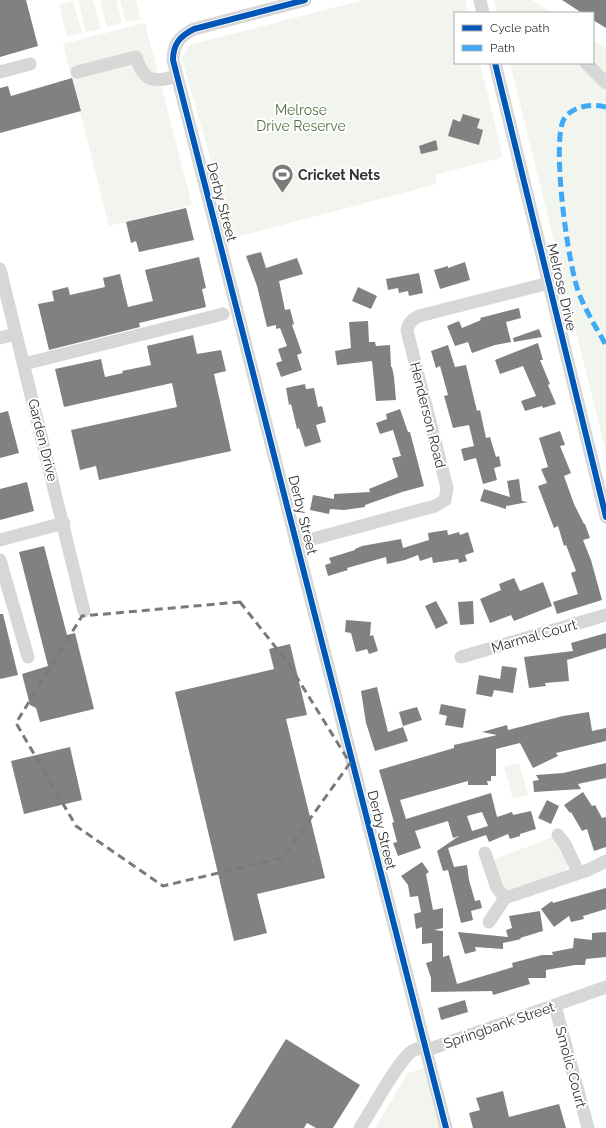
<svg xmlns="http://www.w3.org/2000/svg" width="606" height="1128" viewBox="0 0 606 1128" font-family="Raleway,sans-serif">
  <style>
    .green { fill: #f1f5ed }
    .building { fill: #818181; fill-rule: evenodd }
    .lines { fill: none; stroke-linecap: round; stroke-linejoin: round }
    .minor { stroke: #d7d7d7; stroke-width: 13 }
    .quiet { stroke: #3fa9f5; stroke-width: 5; stroke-dasharray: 10 5; stroke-linecap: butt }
    .cycleway-casing { stroke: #fff; stroke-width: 8 }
    .cycleway { stroke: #0057b8; stroke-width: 6 }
    .marked { fill: none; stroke: #7a7a7a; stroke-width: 3; stroke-dasharray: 8 5; stroke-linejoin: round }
    .labels { text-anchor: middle; stroke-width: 4; stroke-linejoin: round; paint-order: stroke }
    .park-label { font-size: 14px; fill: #56703f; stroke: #fff }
    .poi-label { font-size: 14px; font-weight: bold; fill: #333; stroke: #fff; text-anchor: start }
    .street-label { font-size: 14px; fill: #333; stroke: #fff }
  </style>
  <rect width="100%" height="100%" fill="#fff"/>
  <!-- green -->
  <path class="green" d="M78,0h15l8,29 -15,3z
    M100,0h16l6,23 -15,4z
    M120,0h16l5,19 -15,3z
    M364,0h101l3,13h-13v50h25l23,94 -68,18 2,9 -204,54 -51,-179 7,-14z
    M494,0h38l20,13h-55z
    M73,1l9,32 -15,4 -8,-32z
    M145,23l47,182 -83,21 -46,-182z
    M593,40l13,8v405l-96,-390h83z
    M519,763l9,32 -15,4 -9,-32z
    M555,836l13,29 -4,8 -59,18 -12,-31z
    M424,1068l15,60h-64l33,-55z"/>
  <!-- building -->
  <path class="building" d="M0,0h26l12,46 -38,11z
    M562,0h44v28l-13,-8v-7h-11z
    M72,78l9,33 -81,22v-45l8,-2 3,10z
    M463,114l17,5 -3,9 6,2 -4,15 -31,-9 5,-17 7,3z
    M436,140l2,10 -17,4 -2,-8z
    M186,208l8,32 -55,12 -3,-11 -5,2 -5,-21z
    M261,252l5,16 31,-10 6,16 -24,7 6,29 5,-1 4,15 -2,1 10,28 -5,2 5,15 -21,7 -5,-14 6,-2 -4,-12 9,-3 -7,-18 -4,1v-4l-9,2 -10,-41 -11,-30z
    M199,257l7,31 -4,1 4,18 -67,16 1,4 -91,23 -11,-46 16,-3 -2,-10 16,-4 2,8 35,-8 -2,-9 17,-4 8,33 25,-6 -8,-31z
    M465,262l5,18 -30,9 -6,-19 14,-4v2z
    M419,273l4,20 -14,3 -1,-5 -9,2 -1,-5 -10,2 -2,-11z
    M358,287l19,9 -6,13 -19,-8z
    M519,308l2,10 -15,4 5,20 -16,3 -23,8 -4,-11 -13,4 -8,-20 12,-5 3,7 19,-8 -1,-2z
    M368,321l1,21h6l1,4 14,-1 1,22h1l2,10 2,23 -20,1 -4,-40 -35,4 -2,-14 16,-3 -2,-26z
    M539,329l3,8 -28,5 -1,-4z
    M193,335l4,19 24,-4 5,21 -12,3 17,77 -132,29 -3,-14 -16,4 -9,-40 106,-23 -5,-24 -108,24 -9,-38 46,-10 4,18 18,-4 -1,-2 29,-6 -4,-19z
    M538,343l5,17h-3l10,24 -2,1 8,19 -13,4 -1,-2 -17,5 -4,-10 15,-5 -13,-30 -23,8 -5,-14z
    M448,345l7,22 11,-2 11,46 3,-1 6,28 4,-1 6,20 3,-1 2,10 -7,2 3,12 -14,4 -7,-26 -12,3 -3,-12 13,-3 -5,-21 -16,3 -9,-32 4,-1 -8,-29 -4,2 -5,-17z
    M305,384l1,5 8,-1 4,19 4,-1 4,16 -10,3 5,17 -16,5 -6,-19 -2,1 -6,-25 -2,1 -3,-17z
    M400,409l8,23h2l14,54 -22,6 -37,13v2l-21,3 -14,-1 -1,5 -19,-4 3,-15 21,4v-5l36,-2 -1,-3 29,-12 -6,-19 9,-2 -8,-26 -13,4 -4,-11 11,-4 -1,-5z
    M8,411l11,42 -19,5v-45z
    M560,431l5,14 -5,1 11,27 -7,3 10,28 10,20h1l5,14 -7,2 8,20 11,40 -45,14 -4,-12 25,-8 -7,-21 5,-2 -10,-26 -2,1 -6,-20 -4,2 -16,-42 9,-3 -6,-14 7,-2 -9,-29z
    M519,479l3,22 6,1 -22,4v3l-26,-8 4,-12 26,8 -3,-16z
    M27,482l7,29 -34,9v-31z
    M447,530l1,5 11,-3 1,3 8,-3 6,20 -9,3 2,6 -8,2 -1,-4 -25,4 -1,-6 -12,4 -2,-6 -13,5 -18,4 -1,-7 -39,11 1,2 -20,6 -3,-11 6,-2 -2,-5 26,-8v-1l7,-3 39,-7 2,9 26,-8 -1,-7z
    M44,546l23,89 8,-2 19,76 -54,13 -4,-14 -6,-3 -8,-31 26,-8 -29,-114z
    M514,578l6,13 23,-9 9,24 -38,15 -3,-6 -21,8 -10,-24 21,-9 -2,-6z
    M436,601l12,22 -12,6 -11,-23z
    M473,601l1,23 -14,1 -2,-23z
    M0,614h3l15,61 -18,4z
    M346,620l25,2 -1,14 3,-1 5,16 -9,3 -2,-5 -11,3 -5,-19 -6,-1z
    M606,633v15l-39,12 2,21 -24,2 1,3 -17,2 -5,-31 49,-6 -2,-8z
    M290,644l17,71 -21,4 39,159 -68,16 10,39 -33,8 -59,-249 99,-23 -5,-20z
    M502,666l15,2 -4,25 -19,-3 -2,7 -16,-3 3,-19 21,4z
    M377,687l11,45 15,-5 5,14 -33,10 -9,-28 -5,-32z
    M441,704l25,5 -3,19 -18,-3 2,-9 -8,-2z
    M417,707l5,13 -19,6 -4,-14z
    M589,712l3,19 14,-3v13l-50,12 2,3 -25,12 -13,-25 -24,6v27h-5v5h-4l1,4h-20v-4l-68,19 6,19 85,-26 6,24 15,-5 1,3 18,-4 5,18 -16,5v2l-10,3 -2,-5 -19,8 -3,-7 -38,13 6,19 13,-2 2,15 6,21 5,-1 2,8 -11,3 2,9 -12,3 -13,-53 -5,1 -6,-20 22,-15 -6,2 -5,-17 -33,10 6,17 -23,8 -5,-13 4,-1 -5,-19 2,-1 -15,-52 75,-22v-3l43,-10 -15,-3 25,-7 1,5 55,-14zM482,812l6,14 -16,5 -5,-15z
    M70,747l12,53 -58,14 -13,-53z
    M606,763v15l-28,6 3,5 -47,3 -1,-11 6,-1 -3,-5 27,-2z
    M583,792l9,14 3,-1 7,13 4,-1v30l-12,4 -7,-22 -5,2 -11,-19 -1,1 -6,-8z
    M547,800l12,6 -8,18 -13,-6z
    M422,862l7,10 -3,2 7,36 10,-2v20l-9,2 9,1v26l6,-2 8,29 56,-17 -1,-4 30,-8h11l-1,-3 21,-4 1,-10 18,2v-7l14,-1v25l-20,2 -1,6h-10l-29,5v8h-18l2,6 -37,11 -1,-4 -61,1v-14l-5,-15 6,-2v-18l-10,1v-17l-6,2 -2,-15 7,-2 -3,-16 -8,1 -2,-12 -7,-9z
    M606,888v21l-23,7 1,3 -13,3 -2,-6 -15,11 -13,-18 11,-8 1,2z
    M540,911l3,20 -23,7 1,1 -18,4v6l-28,-2 1,4 -11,3 -7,-22 50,5 -2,-7 6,-2 -3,-12z
    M465,1000l3,12 -27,8 -3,-12z
    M286,1039l74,46 -27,43h-17l-9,-5 -3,5h-73z
    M503,1091l6,26 50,-13 7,24h-93l-4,-15 11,-3 -4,-12z"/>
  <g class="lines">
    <!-- minor -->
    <path class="minor" d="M305,0l-111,29c-14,7 -21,15 -21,31l273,1068
      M480,0l3,13
      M495,63l111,454
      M586,63l20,20
      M0,72l30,-8
      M77,72l59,-15c8,25 17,26 41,19
      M0,269l84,342
      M0,338l16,-4
      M24,364l199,-50
      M0,540l64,-17
      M298,543l137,-37 10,-6 2,-12 -40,-157c1,-8 5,-12 12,-15l130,-33
      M0,560l28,97
      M461,657l145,-42
      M558,835l7,9 13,28
      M485,853l12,35 8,10
      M489,922l16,-24 83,-28 18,-9
      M555,1006l33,122
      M360,1128c12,-18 37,-66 52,-77 6,-4 14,-3 21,-3l173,-61"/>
    <!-- quiet -->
    <path class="quiet" d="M606,107c-14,-4 -36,-1 -43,14 -11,27 5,147 17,175 7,17 17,33 26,49"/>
    <defs>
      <path id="cycleway" d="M305,0l-111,29c-14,7 -21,15 -21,31l273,1068
        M495,63l111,454"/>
    </defs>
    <!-- cycleway casing -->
    <use href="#cycleway" class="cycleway-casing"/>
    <!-- cycleway -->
    <use href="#cycleway" class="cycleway"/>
  </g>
  <!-- marked area -->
  <path class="marked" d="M240,602l48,61 62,100 -68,95 -119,28 -87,-60 -60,-103 66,-107z"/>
  <!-- icons -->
  <defs>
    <symbol id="stadium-pin" viewBox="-11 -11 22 30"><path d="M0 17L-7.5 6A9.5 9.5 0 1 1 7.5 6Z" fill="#7a7a7a" stroke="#fff"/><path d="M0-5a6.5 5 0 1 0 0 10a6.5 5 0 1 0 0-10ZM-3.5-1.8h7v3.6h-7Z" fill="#fff"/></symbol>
  </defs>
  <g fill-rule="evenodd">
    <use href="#stadium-pin" x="270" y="162" width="25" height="34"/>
  </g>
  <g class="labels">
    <!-- park labels -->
    <g class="park-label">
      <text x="301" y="115">Melrose<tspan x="301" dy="16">Drive Reserve</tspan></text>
    </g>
    <!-- poi labels -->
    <g class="poi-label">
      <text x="298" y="180">Cricket Nets</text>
    </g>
    <!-- street labels -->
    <g class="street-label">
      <text transform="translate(222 202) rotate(75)" y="5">Derby Street</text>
      <text transform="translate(562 287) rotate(77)" y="5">Melrose Drive</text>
      <text transform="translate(428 415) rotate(76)" y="5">Henderson Road</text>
      <text transform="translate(43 440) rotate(76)" y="5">Garden Drive</text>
      <text transform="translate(303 515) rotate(76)" y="5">Derby Street</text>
      <text transform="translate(534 636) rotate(-16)" y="5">Marmal Court</text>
      <text transform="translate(382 830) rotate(76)" y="5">Derby Street</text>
      <text transform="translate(499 1025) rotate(-19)" y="5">Springbank Street</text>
      <text transform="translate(571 1067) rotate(75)" y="5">Smolic Court</text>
    </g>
  </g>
  <!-- legend -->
  <rect x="454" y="12" width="140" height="52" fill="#ffffff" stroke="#adadad"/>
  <rect x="462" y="25" width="20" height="6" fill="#0057b8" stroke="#adadad"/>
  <text x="490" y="32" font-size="12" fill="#333333">Cycle path</text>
  <rect x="462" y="45" width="20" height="6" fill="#3fa9f5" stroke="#adadad"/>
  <text x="490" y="52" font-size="12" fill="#333333">Path</text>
</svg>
